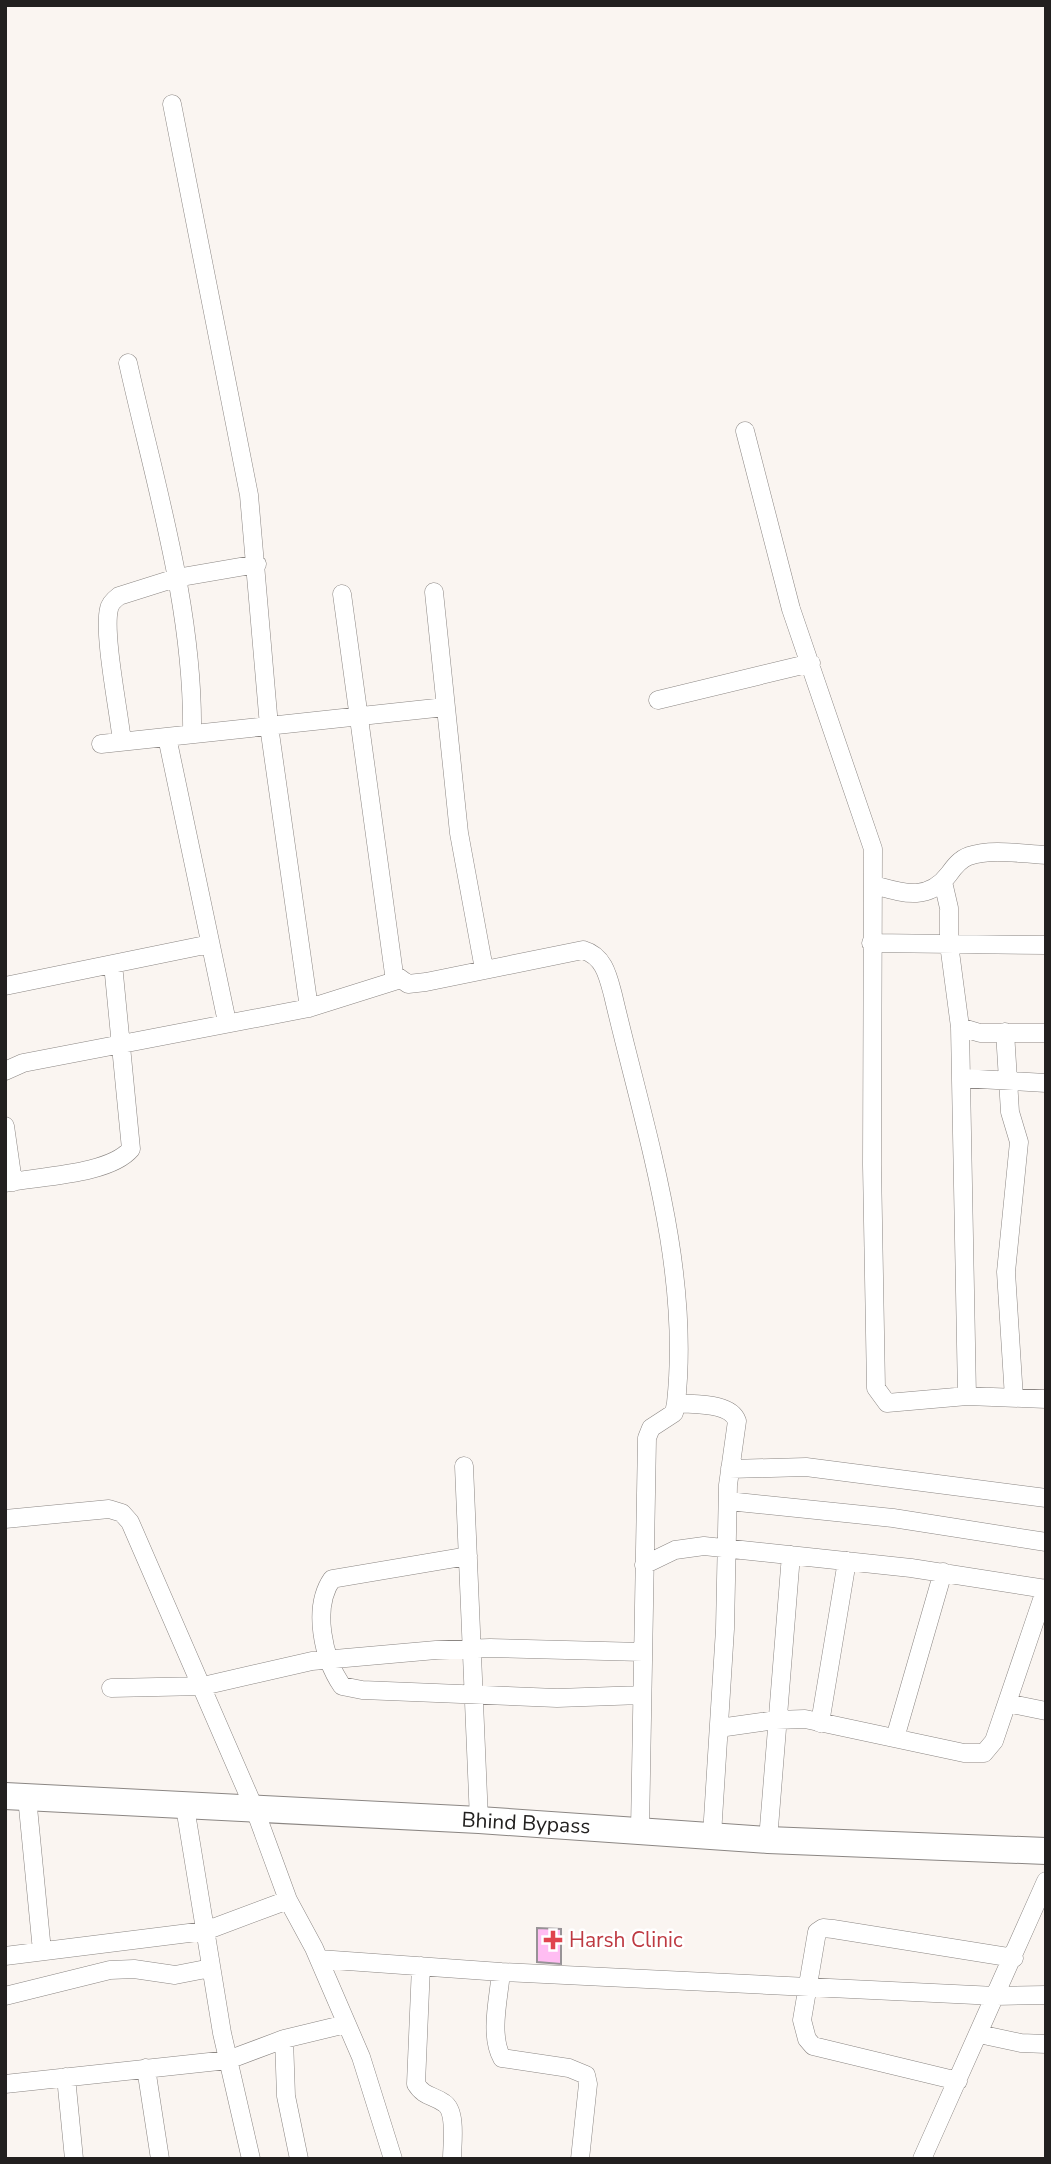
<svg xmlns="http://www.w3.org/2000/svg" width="1051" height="2164" font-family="'Nunito Sans',sans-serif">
	<rect width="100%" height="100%" fill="#faf5f1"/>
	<!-- building -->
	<path fill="#ffbdf2" stroke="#979296" stroke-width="2" d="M 537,1928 L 561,1929 L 561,1964 L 537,1962 Z"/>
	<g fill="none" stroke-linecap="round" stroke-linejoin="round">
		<!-- street casing -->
		<g stroke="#8b8683" stroke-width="19">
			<path id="street" d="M 172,104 L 249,495 L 269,726 L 309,1008
				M 128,363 C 155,484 194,609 192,734
				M 745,431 L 791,609 L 873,849 L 872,1165 L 876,1388 L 887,1403 L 967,1396 L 1046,1399
				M 434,592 L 459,833 L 484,969
				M 342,594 L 394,974 L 408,984 L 426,982 L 583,950 C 604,956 608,976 613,995 C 644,1128 691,1265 676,1403 L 674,1413 L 651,1428 L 647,1438 L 640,1830
				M 658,700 L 811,663
				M 167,737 L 227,1022
				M 122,742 C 119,712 103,634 109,609 C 110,603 115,599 119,596 L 176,578 L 257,564
				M 101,744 L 445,707
				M 943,882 L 949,908 L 949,944 L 960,1027 L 967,1396
				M 874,885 C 903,893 928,902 949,874 C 954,867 960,859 969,856 C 991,848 1023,854 1046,855
				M 871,943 L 1046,945
				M 5,986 L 210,944
				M 960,1027 L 980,1033 L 1046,1033
				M 1005,1032 L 1010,1112 L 1019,1142 L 1006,1272 L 1014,1398
				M 5,1071 L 23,1063 L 309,1008 L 398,980
				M 961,1078 L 1046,1083
				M 5,1126 L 13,1182
				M 5,1183 C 39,1176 109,1175 131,1149 L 113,964
				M 676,1403 C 694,1405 730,1402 737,1421 L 728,1485 L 725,1629 L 712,1835
				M 464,1466 L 479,1820
				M 730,1469 L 806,1467 L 1046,1498
				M 728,1501 L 893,1518 L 1046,1542
				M 5,1519 L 109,1509 L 122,1513 L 130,1522 L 255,1810 L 288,1900 L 314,1948 L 361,2057 L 393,2159
				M 468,1556 L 332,1579 C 312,1608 323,1658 342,1686 L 362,1690 L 557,1698 L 642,1695
				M 644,1565 L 675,1550 L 704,1546 L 911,1568 L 1046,1589
				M 111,1688 L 203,1686 L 312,1661 L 436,1650 L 490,1648 L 643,1652
				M 1007,1703 L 1046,1711
				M 820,1723 L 847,1561
				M 719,1728 L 776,1720 L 805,1719 L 964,1753 L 984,1753 L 994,1741 L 1046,1588
				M 895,1738 L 943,1572
				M 27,1797 L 42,1951
				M 185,1807 L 222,2033 L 251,2159
				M 768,1840 L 791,1555
				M 5,1956 L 205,1931 L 288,1900
				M 319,1959 L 501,1972 L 996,1996 L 1046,1995
				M 421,1966 L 416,2084 C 424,2097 433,2095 444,2103 C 457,2111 452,2145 452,2159
				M 501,1972 C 499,1997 489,2035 502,2058 L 569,2068 L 586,2075 L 588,2084 L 580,2159
				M 5,1996 L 110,1970 L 134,1969 L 175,1975 L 211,1968
				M 979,2034 L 1021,2043 L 1046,2044
				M 284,2039 L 286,2096 L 299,2159
				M 146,2068 L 160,2159
				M 66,2077 L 74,2159
				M 958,2081 L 813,2046 L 807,2039 L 802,2020 L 817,1932 L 823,1928 L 833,1929 L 1014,1958
				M 5,2084 L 228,2060 L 284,2039 L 346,2024
				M 922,2159 L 1046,1881"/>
		</g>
		<!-- secondary casing -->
		<g stroke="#8b8683" stroke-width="28">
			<path id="secondary" d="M 5,1796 L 479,1820 L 768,1840 L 1046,1851"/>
		</g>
		<!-- street -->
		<use href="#street" stroke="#fff" stroke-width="18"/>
		<!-- secondary -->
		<use href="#secondary" stroke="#fff" stroke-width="26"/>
	</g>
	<!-- markers -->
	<path fill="#e0444e" stroke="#fff" stroke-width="2.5" d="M549.5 1929.5h7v7h7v7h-7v7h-7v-7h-7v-7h7z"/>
	<g text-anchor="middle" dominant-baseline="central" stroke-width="5" stroke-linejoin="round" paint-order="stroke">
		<!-- street labels -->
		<g font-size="21" fill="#22201f" stroke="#fff">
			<text transform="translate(526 1823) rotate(3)">Bhind Bypass</text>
		</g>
		<!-- health labels -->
		<g font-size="21" fill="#be3a42" stroke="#fff" text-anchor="start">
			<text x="569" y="1940">Harsh Clinic</text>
		</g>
	</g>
	<!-- border -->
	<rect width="1051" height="2164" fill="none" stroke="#22201f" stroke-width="14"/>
</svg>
